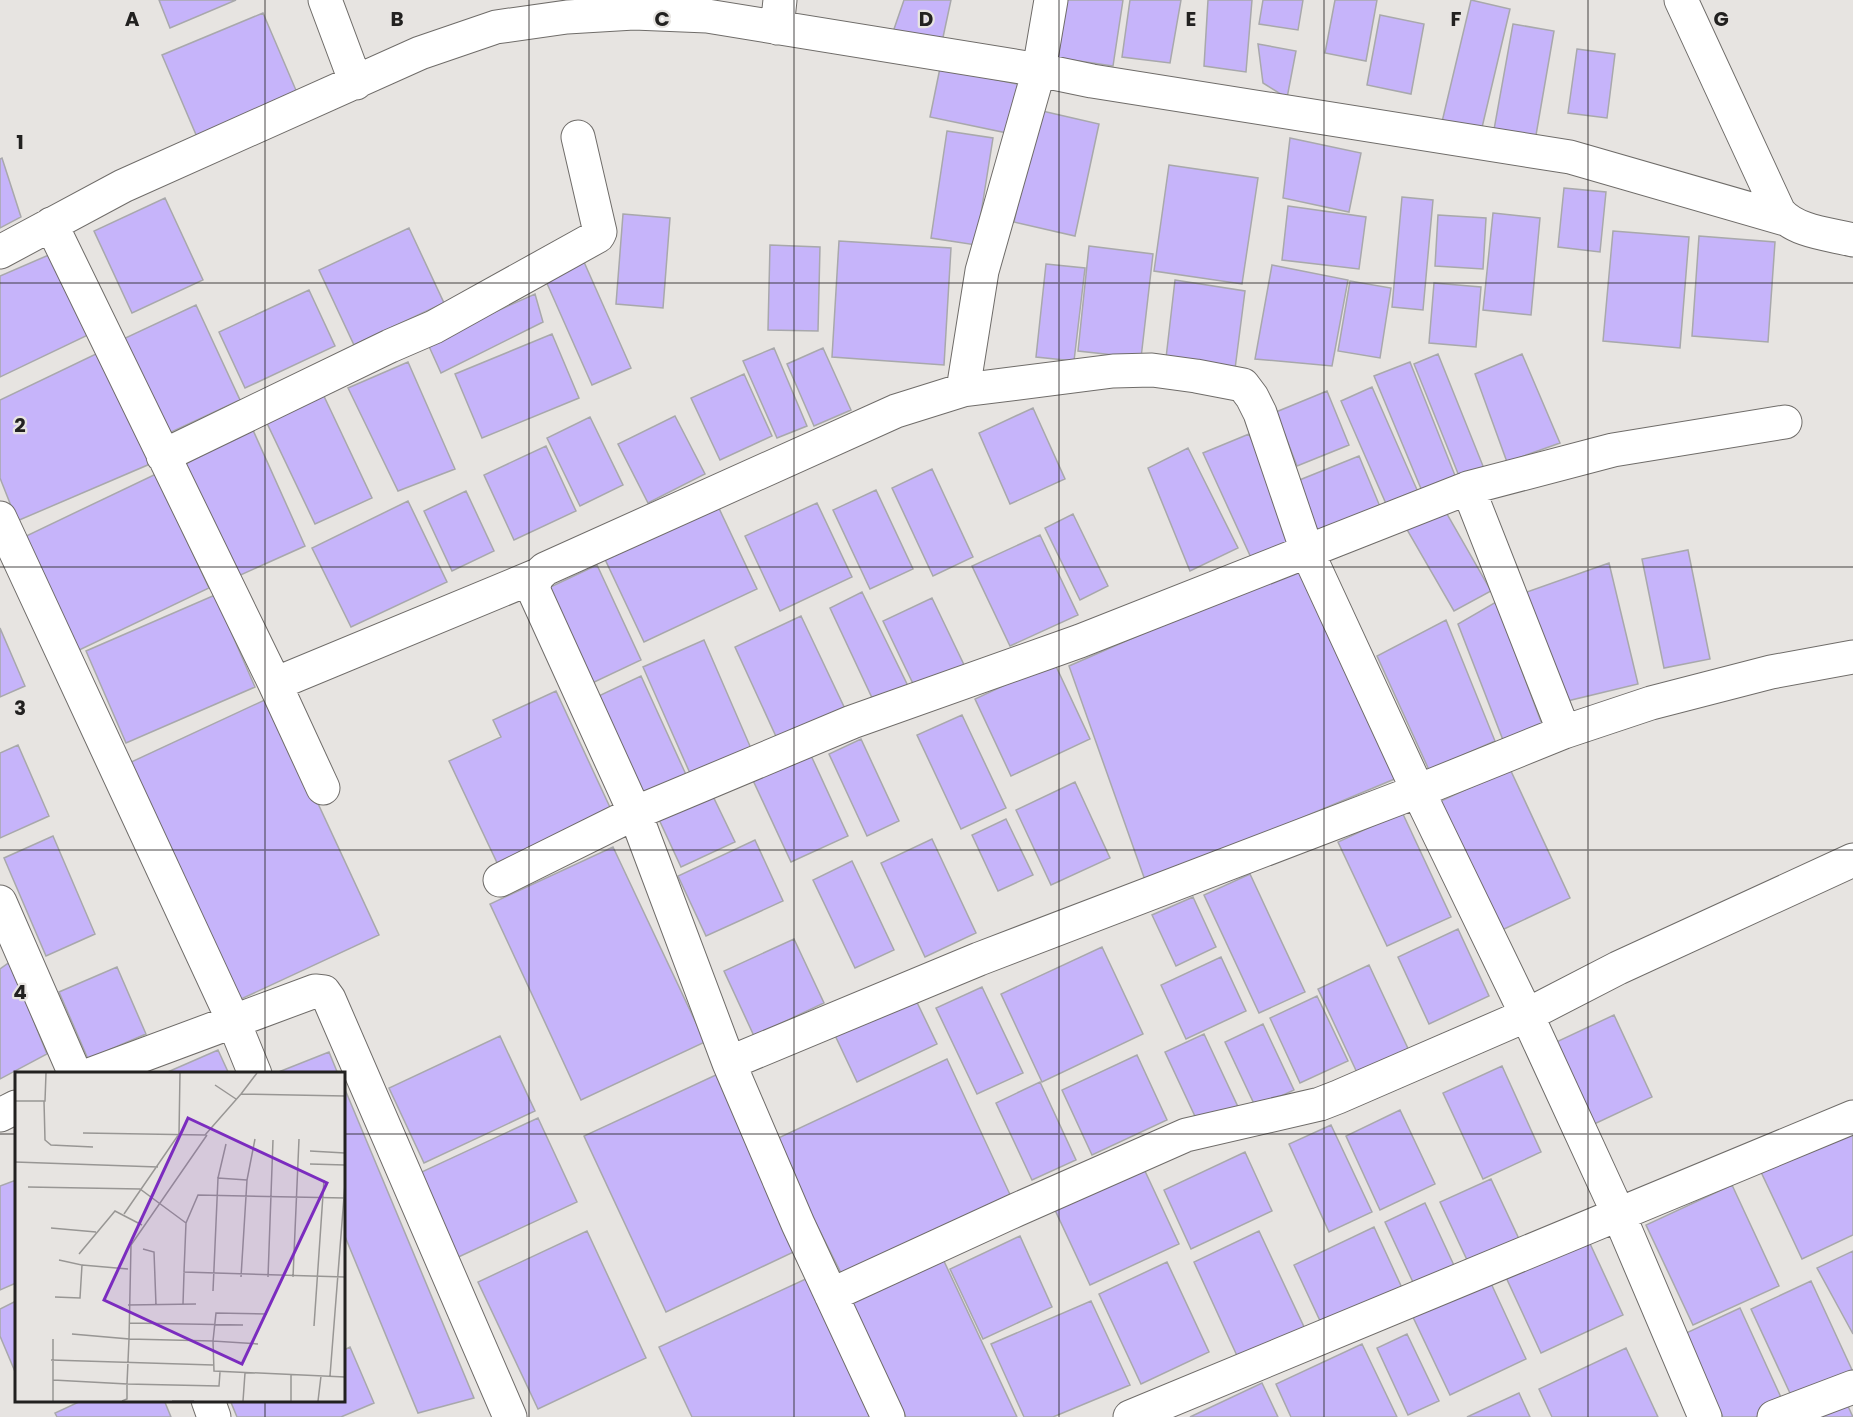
<svg xmlns="http://www.w3.org/2000/svg" width="1853" height="1417" font-family="Poppins,sans-serif">
	<rect width="100%" height="100%" fill="#e7e4e1"/>
	<!-- building -->
	<path fill="#c6b4fa" stroke="#a8a8ab" stroke-width="1.5" d="M 159,0 L 236,0 L 170,28 Z
		M 904,0 L 951,0 L 942,42 L 893,32 Z
		M 1067,0 L 1123,0 L 1113,66 L 1058,58 Z
		M 1130,0 L 1181,0 L 1170,63 L 1122,57 Z
		M 1208,0 L 1252,0 L 1246,72 L 1204,66 Z
		M 1263,0 L 1303,0 L 1298,30 L 1259,24 Z
		M 1335,0 L 1377,0 L 1366,61 L 1325,53 Z
		M 1471,0 L 1510,9 L 1480,136 L 1441,126 Z
		M 263,13 L 301,102 L 200,144 L 162,55 Z
		M 1380,15 L 1424,24 L 1411,94 L 1367,85 Z
		M 1513,24 L 1554,31 L 1535,141 L 1493,135 Z
		M 1258,44 L 1296,51 L 1287,98 L 1263,83 Z
		M 1577,49 L 1615,54 L 1607,118 L 1568,113 Z
		M 940,68 L 1022,85 L 1012,134 L 930,117 Z
		M 1038,110 L 1099,124 L 1075,236 L 1014,222 Z
		M 947,131 L 993,138 L 976,245 L 931,238 Z
		M 1290,138 L 1361,153 L 1349,212 L 1283,198 Z
		M 2,158 L 21,217 L 0,228 L 0,159 Z
		M 1169,165 L 1258,178 L 1242,284 L 1154,271 Z
		M 1564,188 L 1606,192 L 1600,252 L 1558,247 Z
		M 1402,197 L 1433,200 L 1423,310 L 1392,307 Z
		M 165,198 L 203,280 L 132,313 L 94,231 Z
		M 1288,206 L 1366,217 L 1359,269 L 1282,260 Z
		M 1493,213 L 1540,218 L 1531,315 L 1483,310 Z
		M 623,214 L 670,218 L 663,308 L 616,304 Z
		M 1438,215 L 1486,218 L 1483,269 L 1435,266 Z
		M 409,228 L 444,303 L 354,345 L 319,270 Z
		M 1613,231 L 1689,237 L 1680,348 L 1603,341 Z
		M 1699,236 L 1775,242 L 1768,342 L 1692,336 Z
		M 839,241 L 951,248 L 944,365 L 832,357 Z
		M 770,245 L 820,247 L 818,331 L 768,330 Z
		M 1089,246 L 1153,254 L 1141,358 L 1078,351 Z
		M 51,254 L 88,335 L 0,377 L 0,276 Z
		M 584,262 L 631,368 L 592,385 L 545,279 Z
		M 1046,264 L 1085,268 L 1074,361 L 1036,357 Z
		M 1272,265 L 1348,280 L 1332,366 L 1255,359 Z
		M 1175,280 L 1245,291 L 1235,369 L 1166,358 Z
		M 1350,281 L 1391,288 L 1380,358 L 1338,351 Z
		M 1434,283 L 1481,287 L 1476,347 L 1429,343 Z
		M 309,290 L 335,346 L 245,388 L 219,332 Z
		M 535,294 L 543,322 L 441,373 L 427,342 Z
		M 196,305 L 240,400 L 165,435 L 121,340 Z
		M 552,334 L 579,398 L 482,438 L 455,374 Z
		M 774,348 L 807,426 L 777,438 L 743,361 Z
		M 823,348 L 851,410 L 814,426 L 787,364 Z
		M 98,353 L 150,464 L 17,521 L 0,478 L 0,400 Z
		M 1438,354 L 1485,471 L 1461,481 L 1414,364 Z
		M 1522,354 L 1560,443 L 1507,462 L 1475,374 Z
		M 408,362 L 455,469 L 398,491 L 348,388 Z
		M 1410,362 L 1456,478 L 1422,491 L 1374,376 Z
		M 744,374 L 772,436 L 720,460 L 691,398 Z
		M 1372,387 L 1418,492 L 1387,506 L 1341,401 Z
		M 1327,391 L 1349,445 L 1297,466 L 1276,412 Z
		M 322,392 L 372,498 L 315,524 L 265,419 Z
		M 1033,408 L 1065,479 L 1010,504 L 979,433 Z
		M 675,416 L 705,474 L 648,503 L 618,444 Z
		M 590,417 L 623,485 L 580,506 L 547,438 Z
		M 252,428 L 305,546 L 236,577 L 178,468 Z
		M 1249,434 L 1298,542 L 1253,562 L 1203,453 Z
		M 546,446 L 576,511 L 514,540 L 484,475 Z
		M 1188,448 L 1238,548 L 1190,571 L 1148,468 Z
		M 1359,456 L 1381,509 L 1319,534 L 1297,481 Z
		M 932,469 L 973,557 L 933,576 L 892,488 Z
		M 156,474 L 209,588 L 73,653 L 22,538 Z
		M 876,490 L 913,569 L 870,589 L 833,510 Z
		M 466,491 L 494,551 L 452,571 L 424,511 Z
		M 408,501 L 447,582 L 351,627 L 312,548 Z
		M 716,502 L 757,589 L 644,642 L 603,555 Z
		M 817,503 L 852,577 L 780,611 L 745,536 Z
		M 1443,507 L 1491,591 L 1454,611 L 1402,521 Z
		M 1073,514 L 1108,586 L 1080,600 L 1045,528 Z
		M 1040,535 L 1078,615 L 1010,646 L 972,566 Z
		M 1688,550 L 1710,659 L 1664,668 L 1642,559 Z
		M 1609,563 L 1638,684 L 1563,702 L 1524,593 Z
		M 597,565 L 641,660 L 588,685 L 544,590 Z
		M 1297,566 L 1397,778 L 1146,883 L 1069,666 Z
		M 862,592 L 908,686 L 874,702 L 830,608 Z
		M 215,595 L 255,687 L 126,743 L 86,651 Z
		M 932,598 L 966,669 L 917,692 L 883,621 Z
		M 1496,602 L 1543,727 L 1503,740 L 1458,624 Z
		M 801,616 L 846,711 L 779,743 L 735,647 Z
		M 1446,620 L 1495,741 L 1429,770 L 1377,656 Z
		M 0,628 L 25,686 L 0,697 Z
		M 704,640 L 753,753 L 693,780 L 643,667 Z
		M 1054,662 L 1090,739 L 1011,776 L 975,699 Z
		M 641,676 L 688,779 L 634,803 L 588,701 Z
		M 556,691 L 614,816 L 500,869 L 449,761 L 501,737 L 493,720 Z
		M 269,698 L 379,935 L 239,1000 L 129,763 Z
		M 962,715 L 1006,808 L 961,829 L 917,735 Z
		M 861,739 L 899,821 L 867,836 L 829,754 Z
		M 18,745 L 49,816 L 0,838 L 0,753 Z
		M 808,749 L 848,836 L 791,862 L 751,776 Z
		M 1510,769 L 1570,898 L 1502,930 L 1441,801 Z
		M 1075,782 L 1110,858 L 1051,885 L 1016,810 Z
		M 709,788 L 735,842 L 681,867 L 656,813 Z
		M 1402,812 L 1451,917 L 1387,946 L 1338,842 Z
		M 1006,819 L 1033,875 L 998,891 L 972,835 Z
		M 53,836 L 95,934 L 46,956 L 4,858 Z
		M 932,839 L 976,933 L 925,957 L 881,863 Z
		M 755,840 L 783,901 L 706,936 L 678,876 Z
		M 613,847 L 705,1042 L 581,1100 L 490,904 Z
		M 852,861 L 894,950 L 855,968 L 813,880 Z
		M 1250,874 L 1305,992 L 1259,1013 L 1204,895 Z
		M 1193,897 L 1216,947 L 1176,966 L 1152,915 Z
		M 1458,929 L 1489,996 L 1429,1024 L 1398,957 Z
		M 794,939 L 824,1003 L 754,1036 L 724,971 Z
		M 1102,947 L 1143,1034 L 1042,1082 L 1001,994 Z
		M 1221,957 L 1246,1011 L 1186,1039 L 1161,985 Z
		M 10,962 L 47,1054 L 0,1079 L 0,969 Z
		M 1369,965 L 1411,1055 L 1360,1079 L 1318,989 Z
		M 117,967 L 146,1034 L 88,1059 L 59,992 Z
		M 982,987 L 1023,1073 L 977,1094 L 936,1008 Z
		M 913,994 L 937,1044 L 857,1082 L 833,1031 Z
		M 1317,996 L 1348,1061 L 1300,1083 L 1270,1018 Z
		M 1614,1015 L 1652,1097 L 1590,1126 L 1552,1044 Z
		M 1263,1024 L 1294,1090 L 1256,1108 L 1225,1042 Z
		M 1204,1034 L 1239,1109 L 1200,1127 L 1165,1052 Z
		M 500,1036 L 535,1111 L 424,1163 L 389,1088 Z
		M 218,1050 L 229,1074 L 163,1074 Z
		M 329,1052 L 338,1074 L 276,1073 Z
		M 1137,1055 L 1167,1120 L 1092,1155 L 1062,1090 Z
		M 947,1059 L 1013,1201 L 842,1275 L 774,1140 Z
		M 1502,1066 L 1541,1152 L 1483,1179 L 1443,1093 Z
		M 718,1074 L 800,1249 L 666,1312 L 584,1136 Z
		M 1040,1082 L 1076,1160 L 1032,1180 L 996,1103 Z
		M 344,1087 L 474,1398 L 418,1413 L 344,1234 Z
		M 1400,1110 L 1435,1184 L 1380,1210 L 1346,1136 Z
		M 538,1118 L 577,1202 L 452,1260 L 413,1176 Z
		M 1331,1125 L 1372,1212 L 1329,1232 L 1289,1144 Z
		M 1853,1129 L 1853,1235 L 1802,1259 L 1761,1172 Z
		M 1245,1152 L 1272,1211 L 1191,1249 L 1164,1190 Z
		M 1144,1169 L 1179,1244 L 1090,1285 L 1055,1210 Z
		M 1491,1179 L 1519,1239 L 1468,1262 L 1440,1202 Z
		M 16,1180 L 16,1283 L 0,1290 L 0,1186 Z
		M 1732,1185 L 1779,1286 L 1693,1325 L 1646,1225 Z
		M 1425,1203 L 1458,1274 L 1418,1293 L 1385,1222 Z
		M 1374,1227 L 1402,1288 L 1322,1325 L 1294,1265 Z
		M 587,1231 L 646,1358 L 538,1409 L 478,1282 Z
		M 1259,1231 L 1305,1329 L 1239,1360 L 1194,1262 Z
		M 1586,1235 L 1623,1315 L 1541,1353 L 1504,1273 Z
		M 1020,1236 L 1052,1307 L 983,1339 L 950,1269 Z
		M 1853,1251 L 1853,1334 L 1817,1268 Z
		M 942,1257 L 1017,1417 L 906,1417 L 850,1299 Z
		M 1167,1262 L 1209,1352 L 1141,1384 L 1099,1294 Z
		M 810,1277 L 875,1417 L 692,1417 L 659,1347 Z
		M 1489,1279 L 1526,1359 L 1450,1395 L 1412,1315 Z
		M 1811,1281 L 1853,1372 L 1795,1404 L 1751,1309 Z
		M 16,1301 L 16,1374 L 0,1336 L 0,1309 Z
		M 1091,1301 L 1130,1385 L 1053,1417 L 1024,1417 L 991,1344 Z
		M 1740,1308 L 1784,1404 L 1756,1417 L 1723,1417 L 1684,1334 Z
		M 1407,1334 L 1439,1401 L 1408,1415 L 1377,1348 Z
		M 1362,1344 L 1397,1417 L 1291,1417 L 1276,1384 Z
		M 350,1347 L 374,1403 L 341,1417 L 237,1417 L 230,1400 L 344,1400 L 344,1350 Z
		M 1626,1348 L 1658,1417 L 1552,1417 L 1539,1389 Z
		M 1262,1383 L 1278,1417 L 1190,1417 Z
		M 1519,1393 L 1530,1417 L 1467,1417 Z
		M 83,1400 L 164,1400 L 171,1417 L 57,1417 L 55,1413 Z
		M 1847,1404 L 1853,1417 L 1818,1417 Z"/>
	<g fill="none" stroke-linecap="round" stroke-linejoin="round">
		<!-- minor casing -->
		<g stroke="#6f6c69" stroke-width="35">
			<path id="minor" d="M 325,0 L 356,83
				M 1681,0 L 1779,212 C 1796,232 1829,234 1853,240
				M 777,28 L 780,0
				M 51,224 L 275,684 L 323,788
				M 0,252 L 123,186 L 420,53 L 496,27 L 567,17 L 634,13 L 707,16 L 1039,70 L 1092,81 L 1570,157 L 1785,219
				M 963,390 L 982,271 L 1039,70 L 1051,0
				M 163,456 L 390,346 L 434,327 L 598,236 L 600,232 L 578,137
				M 1468,488 L 1613,450 L 1785,422
				M 0,518 L 233,1020 L 255,1074
				M 275,684 L 538,575
				M 500,880 L 635,813 L 852,722 L 1080,641 L 1468,488 L 1564,732
				M 0,902 L 75,1074
				M 729,1063 L 979,959 L 1418,791 L 1564,732 L 1651,703 L 1771,672 L 1853,657
				M 92,1074 L 315,991 L 324,992 L 329,999 L 510,1417
				M 0,1115 L 16,1107
				M 831,1295 L 1016,1210 L 1186,1135 L 1320,1104 L 1338,1097 L 1527,1015 L 1618,968 L 1853,860
				M 208,1400 L 214,1417
				M 888,1417 L 798,1224 L 729,1063 L 635,813 L 534,591 C 534,580 537,576 545,569 L 896,411 L 963,390 L 1113,371 L 1152,370 L 1196,376 L 1243,385 L 1252,397 L 1260,413 L 1307,551 L 1418,791 L 1532,1026 L 1619,1215 L 1705,1417
				M 1130,1417 L 1853,1117
				M 1774,1417 L 1853,1387"/>
		</g>
		<!-- minor -->
		<use href="#minor" stroke="#fff" stroke-width="33"/>
	</g>
	<!-- grid -->
	<path fill="none" stroke="#222120" stroke-width="1.5" stroke-opacity="0.55" d="M 265,0 L 265,1074M 529,0 L 529,1417M 794,0 L 794,1417M 1059,0 L 1059,1417M 1324,0 L 1324,1417M 1588,0 L 1588,1417M 0,283 L 1853,283M 0,567 L 1853,567M 0,850 L 1853,850M 0,1134 L 16,1134M 344,1134 L 1853,1134M 265,1400 L 265,1417"/>
	<!-- overview -->
	<g transform="translate(15 1072)">
		<rect width="330" height="330" fill="#e7e4e1"/>
		<path fill="none" stroke="#989694" stroke-width="1.5" d="M 200,13 L 221,27M 226,22 L 242,1M 0,29 L 30,29 L 31,1M 29,29 L 30,68 L 36,73 L 78,75M 68,61 L 190,63 L 226,22 L 330,24M 192,63 L 116,173 L 114,267 L 198,269 L 201,241 L 252,242M 295,79 L 330,81M 0,90 L 143,95M 295,92 L 330,93M 203,106 L 211,72M 13,115 L 125,117 L 171,151M 330,126 L 183,123 L 171,151 L 169,200 L 330,205M 109,142 L 164,62 L 165,1M 36,156 L 81,160M 128,177 L 139,180 L 141,233M 64,182 L 100,139 L 127,153M 67,193 L 113,197M 226,205 L 232,108 L 240,67M 253,205 L 258,68M 278,205 L 284,67M 198,219 L 203,106 L 232,108M 40,225 L 65,226 L 67,193 L 44,188M 168,232 L 169,201M 113,233 L 181,232M 114,251 L 228,253M 299,254 L 309,108M 57,262 L 114,267 L 112,312 L 204,314 L 205,300M 38,267 L 38,329M 243,272 L 198,269 L 199,299 L 330,305M 36,288 L 198,293M 276,303 L 276,329M 315,304 L 330,112M 38,308 L 112,312 L 112,327 L 107,329M 157,329 L 179,329M 228,329 L 230,301M 303,329 L 306,304"/>
		<path fill="#7b2cbf" fill-opacity="0.15" stroke="#7b2cbf" stroke-width="3" d="M 173,46 L 312,111 L 227,292 L 89,228 Z"/>
		<rect width="330" height="330" fill="none" stroke="#222120" stroke-width="3"/>
	</g>
	<g font-size="20" text-anchor="middle" font-weight="bold" fill="#222120" stroke="#e7e4e1" stroke-width="4.5" stroke-linejoin="round" paint-order="stroke">
		<text x="132" y="26">A</text>
		<text x="397" y="26">B</text>
		<text x="662" y="26">C</text>
		<text x="926" y="26">D</text>
		<text x="1191" y="26">E</text>
		<text x="1456" y="26">F</text>
		<text x="1721" y="26">G</text>
		<text x="20" y="149">1</text>
		<text x="20" y="432">2</text>
		<text x="20" y="715">3</text>
		<text x="20" y="999">4</text>
	</g>
</svg>
